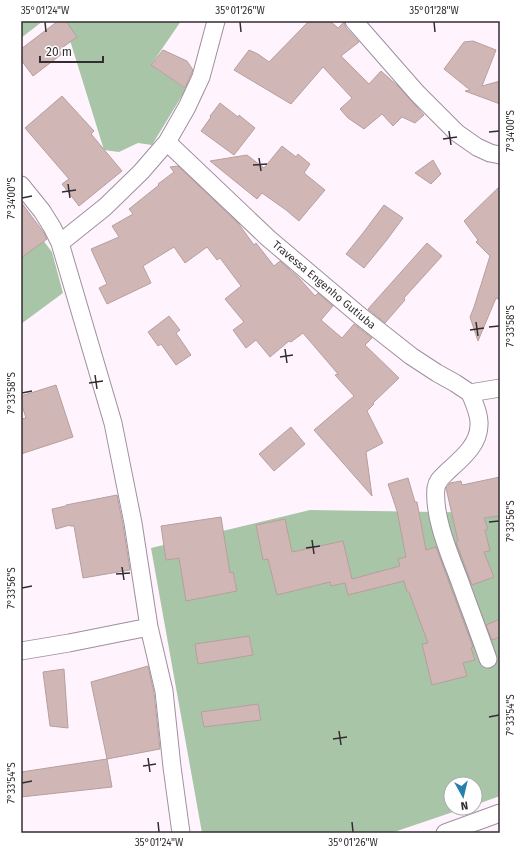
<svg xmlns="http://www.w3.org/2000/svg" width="521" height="854" font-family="'Fira Sans',sans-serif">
	<rect width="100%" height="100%" fill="#fff4fe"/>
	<!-- forest -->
	<path fill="#a8c5a7" d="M 21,21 L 43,21 L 21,38 Z
		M 64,21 L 181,21 L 151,65 L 186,89 L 152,145 L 138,143 L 119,152 L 104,150 Z
		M 21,211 L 52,252 L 63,293 L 21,324 Z
		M 310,510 L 500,513 L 500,796 L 475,805 L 475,784 L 451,784 L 451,808 L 465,808 L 391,833 L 202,833 L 151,548 Z"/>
	<!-- building -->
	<path fill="#d0b6b4" stroke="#b79f9d" d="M 58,21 L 66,21 L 77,37 L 59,50 L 62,54 L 33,76 L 21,60 L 21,49 Z
		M 309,21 L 330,21 L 338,28 L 344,22 L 346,28 L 359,42 L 341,56 L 369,84 L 381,71 L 399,87 L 424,115 L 415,123 L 402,117 L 393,126 L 382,114 L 364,129 L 348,118 L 340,109 L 352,98 L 323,67 L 291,104 L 234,70 L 249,50 L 258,54 L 269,62 Z
		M 473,41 L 496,50 L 482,86 L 500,81 L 500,104 L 465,91 L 470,90 L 444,69 L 464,42 Z
		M 163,50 L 187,61 L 193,70 L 185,88 L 151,65 Z
		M 62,96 L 94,131 L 91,134 L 122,171 L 79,206 L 62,184 L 69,179 L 25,128 Z
		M 220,103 L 238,117 L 239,115 L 255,128 L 234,155 L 201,131 L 211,117 L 210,116 Z
		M 282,146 L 296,157 L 298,154 L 310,164 L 304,173 L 325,190 L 299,221 L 286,210 L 262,193 L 257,199 L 210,161 L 247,155 L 264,168 Z
		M 433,160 L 441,174 L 431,184 L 415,173 Z
		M 178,166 L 238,223 L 254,245 L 256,243 L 274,266 L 280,261 L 299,278 L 315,296 L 318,293 L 333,306 L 321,320 L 342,338 L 354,324 L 372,338 L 365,345 L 399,378 L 373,403 L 374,404 L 367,411 L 383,443 L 366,452 L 372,496 L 314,430 L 354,396 L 335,375 L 338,374 L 303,333 L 291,342 L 289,341 L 270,357 L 256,340 L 246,348 L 233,330 L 244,322 L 225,299 L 241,286 L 220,258 L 217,260 L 207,247 L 185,263 L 174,247 L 143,266 L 151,283 L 107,304 L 99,288 L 107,284 L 91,249 L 119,237 L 112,226 L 133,214 L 129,209 L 159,185 L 158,184 L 174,172 L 170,167 Z
		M 500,186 L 500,300 L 496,298 L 478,341 L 470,317 L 474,307 L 490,256 L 476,242 L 478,240 L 464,221 Z
		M 21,202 L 44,233 L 47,239 L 21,258 Z
		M 384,205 L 403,218 L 386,241 L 364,268 L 346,254 L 363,233 Z
		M 427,243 L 442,256 L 404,298 L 405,300 L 385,323 L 368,309 Z
		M 169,316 L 180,330 L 176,333 L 191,355 L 176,365 L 161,344 L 158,346 L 148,332 Z
		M 56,385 L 73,437 L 21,454 L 21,419 L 26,418 L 21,403 L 21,396 Z
		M 291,427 L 305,444 L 274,471 L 259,454 Z
		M 500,477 L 500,516 L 484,518 L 488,529 L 485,530 L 490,551 L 484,552 L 494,577 L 472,585 L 456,542 L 458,541 L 446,488 L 450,483 L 461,481 L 462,485 Z
		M 408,478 L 415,502 L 417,502 L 426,550 L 436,547 L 473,647 L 471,648 L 475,660 L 463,663 L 467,676 L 432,685 L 422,644 L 428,643 L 409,592 L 407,592 L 404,581 L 348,595 L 345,583 L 331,586 L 330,582 L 277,595 L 268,559 L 263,560 L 256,525 L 285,519 L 292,552 L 343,541 L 352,579 L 400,566 L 398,559 L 406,557 L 397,511 L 388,484 Z
		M 117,495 L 123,525 L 130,570 L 83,578 L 74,526 L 70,526 L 70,525 L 56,529 L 52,509 L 66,506 L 66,505 Z
		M 221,517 L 230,573 L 233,572 L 237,591 L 186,601 L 179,558 L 166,560 L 161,526 Z
		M 500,619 L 500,637 L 492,640 L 486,625 Z
		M 249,636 L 253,655 L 198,664 L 195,644 Z
		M 148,666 L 154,693 L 160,749 L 107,759 L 91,682 Z
		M 64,669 L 68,728 L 50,726 L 43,672 Z
		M 258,704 L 261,720 L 204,727 L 201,712 Z
		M 107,759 L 112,787 L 21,797 L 21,772 Z"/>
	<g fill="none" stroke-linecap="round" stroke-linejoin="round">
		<!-- minor casing -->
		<g stroke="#9f8f9e" stroke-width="19">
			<path id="minor" d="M 354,21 L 417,93 L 457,133 L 477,147 L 490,153 L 500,155
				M 167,142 L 268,238 L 359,315 L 411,356 L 437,373 L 455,383 L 470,393 L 500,388
				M 21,185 L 42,211 L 52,227 L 60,243 L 113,423 L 133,523 L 149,627 L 164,691 L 172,767 L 181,833
				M 60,243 L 105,207 L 141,172 L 167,142 L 187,107 L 201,77 L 216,21
				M 470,393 C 474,403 480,415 479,425 C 479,445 461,459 448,471 C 442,477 437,480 436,488 C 433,517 450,555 460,582 C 469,607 479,633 488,659
				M 21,651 L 69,643 L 149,627
				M 445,833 L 500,813"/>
		</g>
		<!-- minor -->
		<use href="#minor" stroke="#fff" stroke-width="17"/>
	</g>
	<!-- ticks -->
	<path fill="none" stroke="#332d33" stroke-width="1.5" d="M 45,22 L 46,32M 240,22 L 241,32M 434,22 L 435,32M 449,131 L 451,145M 489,132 L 499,131M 443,139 L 457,137M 259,158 L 261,171M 253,165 L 267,164M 68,184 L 70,198M 62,192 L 76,190M 22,198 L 32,196M 476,322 L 478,336M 489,327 L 499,326M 470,330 L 484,328M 285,349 L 287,363M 280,357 L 293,355M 95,375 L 97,389M 89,383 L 103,381M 22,393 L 32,391M 489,522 L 499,521M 312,540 L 314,554M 306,548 L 320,546M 122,567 L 124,580M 116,574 L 130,573M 22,588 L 32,586M 489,717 L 499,715M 339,731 L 341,745M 333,739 L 347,737M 148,758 L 150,772M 143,766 L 156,764M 22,783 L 32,781M 158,822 L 159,832M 352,822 L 353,832"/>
	<g text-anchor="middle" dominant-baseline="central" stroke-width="3" stroke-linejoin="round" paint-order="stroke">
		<!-- street labels -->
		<g font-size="11" fill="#332d33" stroke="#fff">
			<text transform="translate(324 285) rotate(40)">Travessa Engenho Gutiuba</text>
		</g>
	</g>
	<!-- border -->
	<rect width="521" height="854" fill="none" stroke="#ffffff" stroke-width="44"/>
	<!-- north arrow -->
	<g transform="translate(463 796) rotate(172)"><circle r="19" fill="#ffffff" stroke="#adabad"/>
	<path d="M0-3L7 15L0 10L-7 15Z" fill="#287ead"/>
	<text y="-6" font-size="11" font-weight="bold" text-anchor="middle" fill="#332d33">N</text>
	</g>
	<!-- scale -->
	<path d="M40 56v6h63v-6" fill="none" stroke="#332d33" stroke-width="2"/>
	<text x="46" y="56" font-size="12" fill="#332d33" stroke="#ffffff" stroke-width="3" paint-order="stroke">20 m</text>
	<rect x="22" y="22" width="477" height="810" fill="none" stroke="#332d33" stroke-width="1.5"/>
	<g font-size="10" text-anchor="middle" fill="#332d33">
		<text x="45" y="14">35°01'24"W</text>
		<text x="240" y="14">35°01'26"W</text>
		<text x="434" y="14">35°01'28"W</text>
		<text transform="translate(510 131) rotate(-90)" y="4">7°34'00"S</text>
		<text transform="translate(11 198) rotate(-90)" y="4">7°34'00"S</text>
		<text transform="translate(510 326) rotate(-90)" y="4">7°33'58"S</text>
		<text transform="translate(11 393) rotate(-90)" y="4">7°33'58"S</text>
		<text transform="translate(510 521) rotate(-90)" y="4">7°33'56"S</text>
		<text transform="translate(11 588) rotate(-90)" y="4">7°33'56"S</text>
		<text transform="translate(510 715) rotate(-90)" y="4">7°33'54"S</text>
		<text transform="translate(11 783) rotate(-90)" y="4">7°33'54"S</text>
		<text x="159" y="846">35°01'24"W</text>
		<text x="353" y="846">35°01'26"W</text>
	</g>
</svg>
